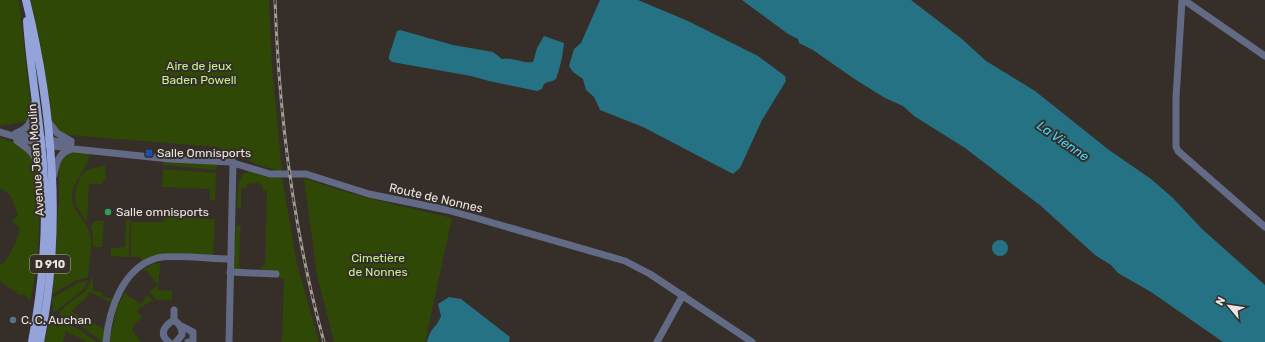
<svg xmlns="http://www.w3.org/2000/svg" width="1265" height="342" font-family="Rubik,sans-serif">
	<rect width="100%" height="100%" fill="#352e29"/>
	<!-- green -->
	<path fill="#304806" d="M 0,0 L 19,0 L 31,110 L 29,121 L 0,126 Z
		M 31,0 L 269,0 L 272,68 L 282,172 L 258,165 L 218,147 L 69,135 L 69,136 C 58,132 52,124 49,112 Z
		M 0,138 C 12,141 27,146 33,158 C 45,179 38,277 30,301 L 24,294 L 20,295 L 0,281 L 0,264 L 2,265 C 11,253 17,243 20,228 L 12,222 L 18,214 L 10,195 L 0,188 Z
		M 73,152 L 90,154 C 87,170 72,181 72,198 C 73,213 87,221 90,234 C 93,246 89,264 88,277 L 77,280 L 52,294 L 59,199 L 59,167 L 63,157 Z
		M 163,162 L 217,165 L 217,170 L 163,165 Z
		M 105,165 L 106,180 L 103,180 L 102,184 L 89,184 L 87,222 L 75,204 L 76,187 L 81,176 L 87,170 Z
		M 163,169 L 216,173 L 215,200 L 210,200 L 210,189 L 162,187 Z
		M 251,172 L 269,178 L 282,178 L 297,264 L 319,342 L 282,342 L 284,279 L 278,278 L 278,276 L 261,268 L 261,266 L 265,266 L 267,191 L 263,191 L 263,187 L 259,183 L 248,184 L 245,188 L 241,188 L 241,208 L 237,208 L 238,183 L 244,173 Z
		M 304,178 C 352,196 402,206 452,218 L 425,342 L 334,342 L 317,275 Z
		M 167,217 L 215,219 L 213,255 C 194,255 157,249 142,262 L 141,257 L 131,257 L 131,222 L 163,222 L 163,219 Z
		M 126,220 L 130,220 L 129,257 L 111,256 L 111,248 L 125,247 Z
		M 95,221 L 104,221 L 102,247 L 93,247 L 93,237 L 91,226 Z
		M 237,225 L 243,226 L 240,228 L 239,266 L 241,267 L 241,269 L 234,269 L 236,226 Z
		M 164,262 L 160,263 L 158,290 L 172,291 L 172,300 L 157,300 L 149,292 L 158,285 L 146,270 L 142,271 L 153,264 Z
		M 93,278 L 93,291 L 102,292 L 102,297 L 112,298 L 110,302 L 90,292 C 87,300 77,303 72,312 L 104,329 L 103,342 L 85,329 L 59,315 C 65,299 88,298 91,279 Z
		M 88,280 L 83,290 L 53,313 L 52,298 L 78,283 Z
		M 127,289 L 126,294 L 141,304 L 147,295 L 153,300 L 137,310 L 142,318 L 135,323 L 132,330 L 141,342 L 109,342 L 117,307 Z
		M 54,318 L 76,328 L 97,342 L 87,342 L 66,331 L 63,342 L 44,342 L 50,321 Z"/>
	<!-- water -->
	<path fill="#267285" d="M 600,0 L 638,0 L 688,21 L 758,56 L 785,76 L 786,81 L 762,120 L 740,168 L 733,174 L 643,127 L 600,110 L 594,97 L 586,90 L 583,79 L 573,72 L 569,66 L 574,49 L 581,43 Z
		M 742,0 L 911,0 L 962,39 L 986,61 L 1035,91 L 1109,150 L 1151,179 L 1173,198 L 1202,229 L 1265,285 L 1265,342 L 1223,342 L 1151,292 L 1118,273 L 1111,265 L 1095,255 L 1041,206 L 965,148 L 914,116 L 903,106 L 885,98 L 853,78 L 813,50 L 799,43 L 798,39 L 788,34 Z
		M 400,30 L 453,45 L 493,52 L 502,59 C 513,57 525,64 533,62 L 537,48 L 544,36 L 564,43 C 563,55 560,68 556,79 C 549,84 545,79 542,89 L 537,91 L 489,81 L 471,76 L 392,62 L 389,59 L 389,56 L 397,31 Z
		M992 248a8 8 0 1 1 16 0a8 8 0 1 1-16 0Z
		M 449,297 L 461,299 L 510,337 L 509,342 L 427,342 C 431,326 436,329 441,316 L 438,304 Z"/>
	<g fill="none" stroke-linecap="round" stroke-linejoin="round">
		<!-- minor -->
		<path stroke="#626a85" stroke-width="7" d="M 1182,0 L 1176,98 L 1176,147 L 1178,151 L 1265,227
			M 1184,0 L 1265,56
			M 48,121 L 57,133 L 71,141
			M 0,132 L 41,144 L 74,149 L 170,159 L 230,162 L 270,174 L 306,174 L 369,194 L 447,210 L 476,218 L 625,261 L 650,274 L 752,342
			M 16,133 C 31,128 33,118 34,104
			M 16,134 L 71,144
			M 17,141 C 31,150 38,157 41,174
			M 54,175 C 56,163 59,152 72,149
			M 230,272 L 276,274
			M 174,310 L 174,320
			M 174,320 C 180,325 182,327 182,335 L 176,342
			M 181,326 L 193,332 L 193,341 L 188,342
			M 106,342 C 109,310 122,268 157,258 C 172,254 213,259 230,259
			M 169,342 C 158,334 165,325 174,320
			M 229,342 L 233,162
			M 657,342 L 683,295"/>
		<!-- major -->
		<path stroke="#94a4db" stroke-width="8" d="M 26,0 C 53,110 63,230 40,342
			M 27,21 C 30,68 39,116 43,163 C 48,222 43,284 32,342"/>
		<!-- rail casing -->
		<g stroke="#a29d99" stroke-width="3">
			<path id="rail" d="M 275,0 C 279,116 293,230 324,342"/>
		</g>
		<!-- rail -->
		<use href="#rail" stroke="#352e29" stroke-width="1.5" stroke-dasharray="4.5" stroke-linecap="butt"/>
	</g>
	<!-- markers -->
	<rect fill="#1a4fb4" stroke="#352e29" stroke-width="1.5" x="145" y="149" width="8" height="8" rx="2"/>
	<circle fill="#2e9e5b" stroke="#352e29" stroke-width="1.5" cx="108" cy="212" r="4"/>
	<circle fill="#5c6f8a" stroke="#352e29" stroke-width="1.5" cx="13" cy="320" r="4"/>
	<g text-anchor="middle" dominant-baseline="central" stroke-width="4" stroke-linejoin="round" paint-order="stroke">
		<!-- shield labels -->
		<rect fill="#352e29" stroke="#b4afab" stroke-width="1" x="30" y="255" width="40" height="18" rx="3"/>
		<g font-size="11" font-weight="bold" fill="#eae6e3">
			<text x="50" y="264">D 910</text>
		</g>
		<!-- park labels -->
		<g font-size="12" fill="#c5ef92" stroke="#352e29">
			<text x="199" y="66">Aire de jeux<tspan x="199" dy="14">Baden Powell</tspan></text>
			<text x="378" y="258">Cimetière<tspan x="378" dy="14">de Nonnes</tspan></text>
		</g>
		<!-- poi labels -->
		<g font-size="12" fill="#eae6e3" stroke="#352e29" text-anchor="start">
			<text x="157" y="153">Salle Omnisports</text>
			<text x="116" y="212">Salle omnisports</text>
			<text x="21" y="320">C. C. Auchan</text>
		</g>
		<!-- street labels -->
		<g font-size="12" fill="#eae6e3" stroke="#352e29">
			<text transform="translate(36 160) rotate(-94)">Avenue Jean Moulin</text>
			<text transform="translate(436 198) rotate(13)">Route de Nonnes</text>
		</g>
		<!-- water labels -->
		<g font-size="13" font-style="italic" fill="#47d5f7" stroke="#352e29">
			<text transform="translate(1063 141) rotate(35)">La Vienne</text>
		</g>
	</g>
	<!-- north arrow -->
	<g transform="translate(1229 306) rotate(299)" stroke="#352e29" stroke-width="3" paint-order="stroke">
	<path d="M0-3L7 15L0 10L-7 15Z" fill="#eae6e3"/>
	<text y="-6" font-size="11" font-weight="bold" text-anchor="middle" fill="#eae6e3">N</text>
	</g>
</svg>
